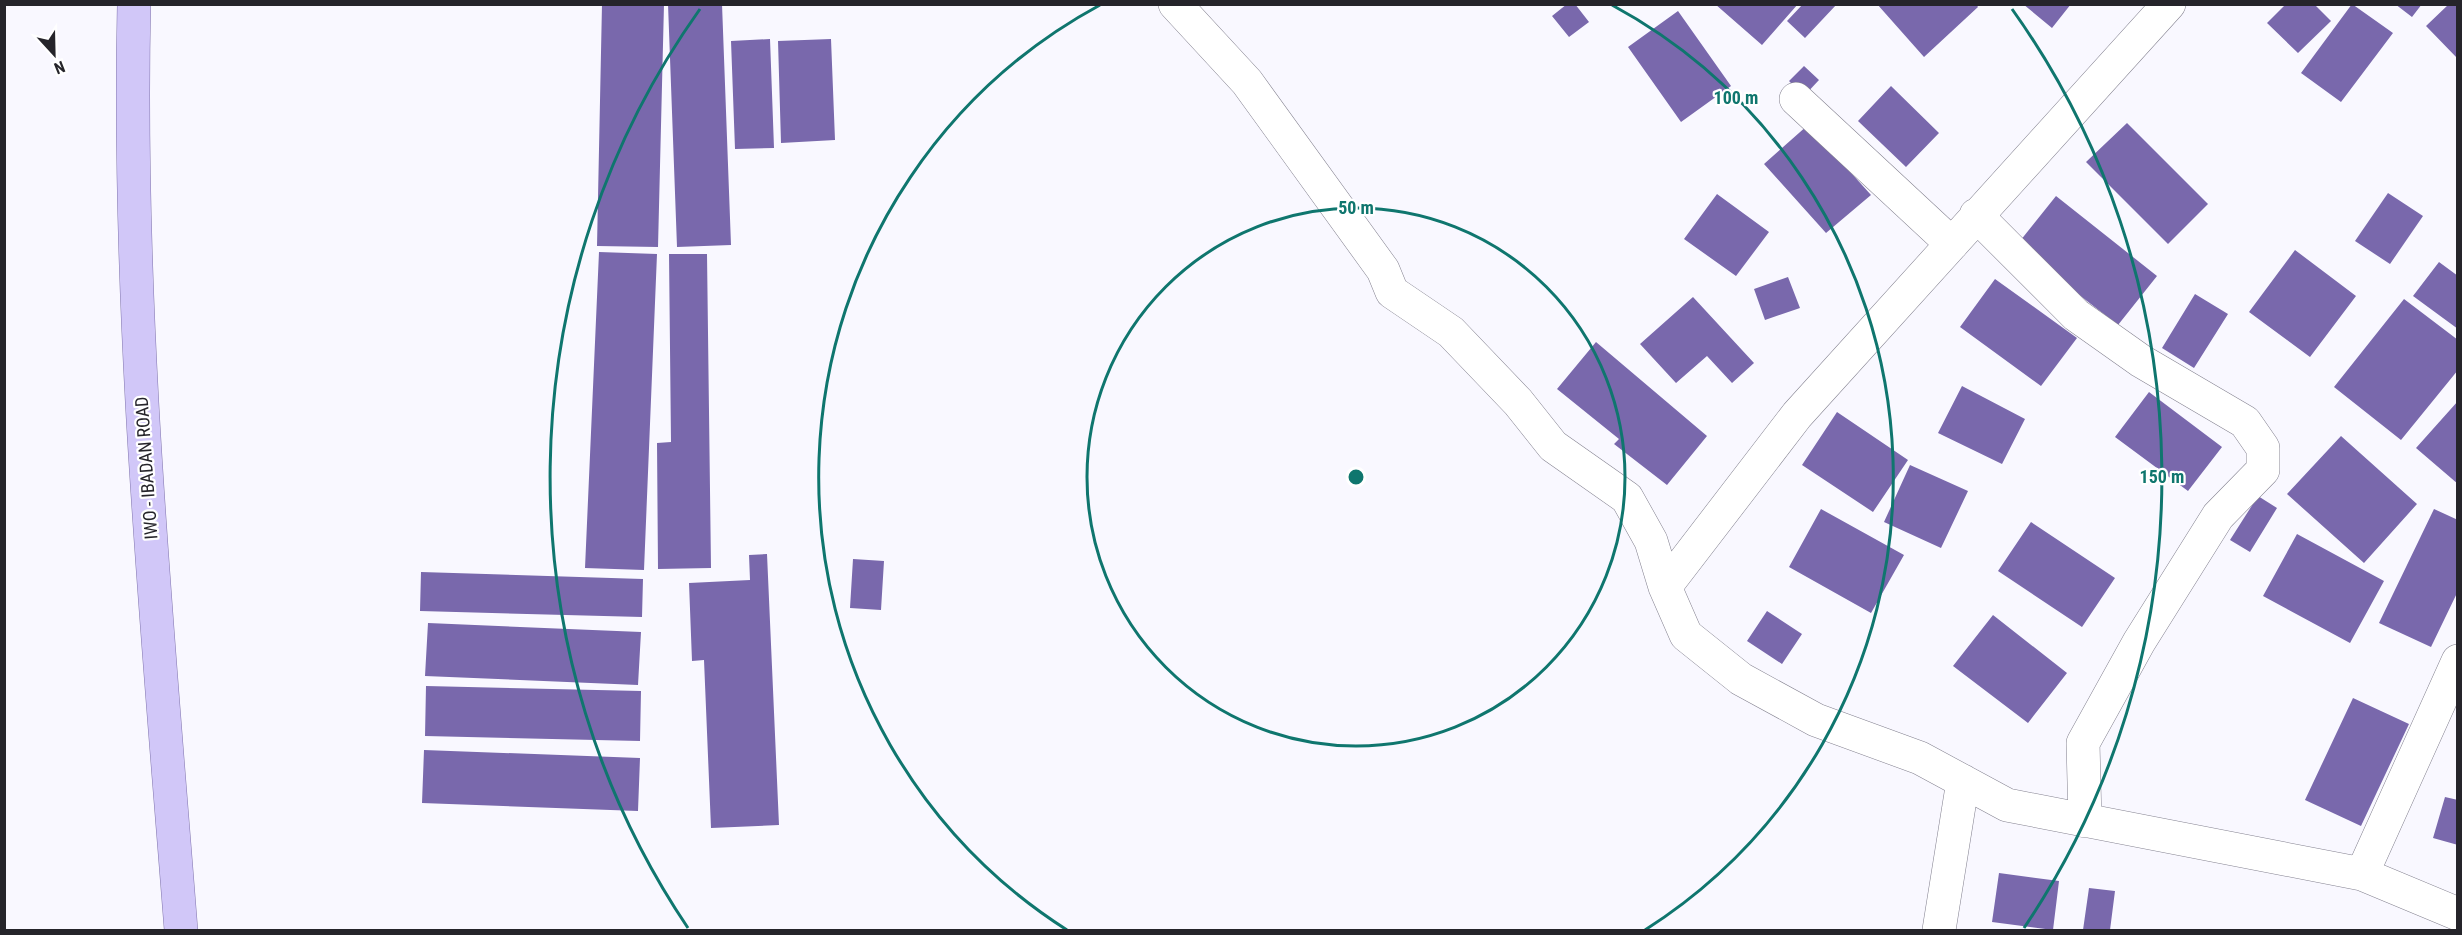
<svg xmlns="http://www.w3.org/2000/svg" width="2462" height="935" font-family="'Roboto Condensed',sans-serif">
	<rect width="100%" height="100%" fill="#f9f8ff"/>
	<!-- building -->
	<path fill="#7968ac" d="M 602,4 L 664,4 L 658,247 L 597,246 Z
		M 668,4 L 722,4 L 731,245 L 677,247 Z
		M 1567,4 L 1575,4 L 1589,22 L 1569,37 L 1552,16 Z
		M 1715,4 L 1798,4 L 1762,45 Z
		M 1803,4 L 1837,4 L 1805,38 L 1787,21 Z
		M 1877,4 L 1976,4 L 1978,7 L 1924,57 Z
		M 2023,4 L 2071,4 L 2052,28 Z
		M 2286,4 L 2314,4 L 2331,21 L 2298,53 L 2267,23 Z
		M 2352,4 L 2393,33 L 2341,102 L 2301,73 Z
		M 2395,4 L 2422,4 L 2412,17 Z
		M 2449,4 L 2458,4 L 2458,59 L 2426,26 Z
		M 1678,11 L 1731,86 L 1681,122 L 1628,47 Z
		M 770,39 L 774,148 L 735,149 L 731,41 Z
		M 831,39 L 835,140 L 781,143 L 778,41 Z
		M 1804,66 L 1819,80 L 1804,96 L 1789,81 Z
		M 1891,86 L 1939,133 L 1906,167 L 1858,121 Z
		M 2127,123 L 2208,204 L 2168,244 L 2086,162 Z
		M 1808,125 L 1871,195 L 1826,233 L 1764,164 Z
		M 2388,193 L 2423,216 L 2390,264 L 2355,241 Z
		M 1717,194 L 1769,232 L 1736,276 L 1684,239 Z
		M 2056,196 L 2157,276 L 2118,325 L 2016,246 Z
		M 2295,250 L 2356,296 L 2310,357 L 2249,312 Z
		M 599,252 L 657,254 L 644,570 L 585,568 Z
		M 669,254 L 707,254 L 711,568 L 658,569 L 657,443 L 671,442 Z
		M 2439,262 L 2458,276 L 2458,329 L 2413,296 Z
		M 1788,277 L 1800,308 L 1765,320 L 1754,289 Z
		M 1995,279 L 2077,338 L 2041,386 L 1960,327 Z
		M 2195,294 L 2228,314 L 2194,368 L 2162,348 Z
		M 1693,297 L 1754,363 L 1732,383 L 1707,356 L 1676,383 L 1640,344 Z
		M 2404,299 L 2458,340 L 2458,370 L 2401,440 L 2334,387 Z
		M 1596,342 L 1707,436 L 1667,485 L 1614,444 L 1619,439 L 1557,389 Z
		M 1962,386 L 2025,419 L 2002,464 L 1938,433 Z
		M 2149,392 L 2222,447 L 2188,491 L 2115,437 Z
		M 2458,401 L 2458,484 L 2416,448 Z
		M 1837,412 L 1908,460 L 1873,512 L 1802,465 Z
		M 2341,436 L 2417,504 L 2364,563 L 2287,494 Z
		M 1910,465 L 1968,491 L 1941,548 L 1884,522 Z
		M 2258,496 L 2277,508 L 2250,552 L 2230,540 Z
		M 1821,509 L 1904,555 L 1871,613 L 1789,567 Z
		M 2434,509 L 2458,520 L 2458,591 L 2431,647 L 2379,623 Z
		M 2031,522 L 2115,578 L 2082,627 L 1998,571 Z
		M 2297,534 L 2384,581 L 2350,643 L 2263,596 Z
		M 767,554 L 779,825 L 711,828 L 704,660 L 692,661 L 689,583 L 750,580 L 749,555 Z
		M 853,559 L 884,561 L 881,610 L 850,608 Z
		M 421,572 L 643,579 L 642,617 L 420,611 Z
		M 1767,611 L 1802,634 L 1782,664 L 1747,641 Z
		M 1993,615 L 2067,673 L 2028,723 L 1953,666 Z
		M 428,623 L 641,632 L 638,685 L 425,676 Z
		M 426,686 L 641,691 L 640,741 L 425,736 Z
		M 2353,698 L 2409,724 L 2361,826 L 2305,800 Z
		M 424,750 L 640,758 L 638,811 L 422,803 Z
		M 2445,797 L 2458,800 L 2458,845 L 2433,838 Z
		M 1999,873 L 2059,881 L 2053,930 L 1992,922 Z
		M 2089,888 L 2115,891 L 2110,930 L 2083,930 Z"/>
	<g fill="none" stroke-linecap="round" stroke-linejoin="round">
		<!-- minor casing -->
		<g stroke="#848290" stroke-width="34">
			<path id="minor" d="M 1175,4 L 1247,82 L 1383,270 L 1392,292 L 1451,332 L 1518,402 L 1553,446 L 1627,498 L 1651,541 L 1665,587 L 1686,635 L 1741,679 L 1816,720 L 1920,758 L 2007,805 L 2362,874 L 2458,914
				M 1796,99 L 1952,244
				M 1976,215 L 2076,315 L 2141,361 L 2245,422 L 2263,448 L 2263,470 L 2218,516 L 2139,642 L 2083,743 L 2085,821
				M 1665,587 L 1797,415 L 2169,4
				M 2362,874 L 2458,661
				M 1939,930 L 1963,781"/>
		</g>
		<!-- primary casing -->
		<g stroke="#8175ad" stroke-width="34">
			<path id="primary" d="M 134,4 C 127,314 157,622 181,930"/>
		</g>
		<!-- minor -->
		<use href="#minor" stroke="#fff" stroke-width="33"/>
		<!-- primary -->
		<use href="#primary" stroke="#d1c7f8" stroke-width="33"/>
	</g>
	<!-- distance rings -->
	<g fill="none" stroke="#0f766e" stroke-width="3">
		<circle cx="1356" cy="477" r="269"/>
		<path d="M1067 930A537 537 0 0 1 1100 5M1612 5A537 537 0 0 1 1645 930"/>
		<path d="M688 928A806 806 0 0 1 700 9M2012 9A806 806 0 0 1 2024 928"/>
	</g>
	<g text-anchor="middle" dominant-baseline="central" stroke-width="4.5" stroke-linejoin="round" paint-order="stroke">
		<!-- street labels -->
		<g font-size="18" fill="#25242a" stroke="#fff">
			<text transform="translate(146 468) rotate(-94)">IWO - IBADAN ROAD</text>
		</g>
	</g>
	<circle cx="1356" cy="477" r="9" fill="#0f766e" stroke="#fff" stroke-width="3"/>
	<g font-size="18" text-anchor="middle" font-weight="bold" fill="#0f766e" stroke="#fff" stroke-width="4.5" stroke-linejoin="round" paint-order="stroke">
		<text x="1736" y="104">100 m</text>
		<text x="1356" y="214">50 m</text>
		<text x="2162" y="483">150 m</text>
	</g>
	<!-- border -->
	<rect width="2462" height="935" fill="none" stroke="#25242a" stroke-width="12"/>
	<!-- north arrow -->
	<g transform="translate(54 54) rotate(158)" stroke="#ffffff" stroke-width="4.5" paint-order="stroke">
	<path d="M0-4.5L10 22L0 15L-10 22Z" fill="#25242a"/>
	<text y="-9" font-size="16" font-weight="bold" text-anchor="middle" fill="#25242a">N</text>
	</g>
</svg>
